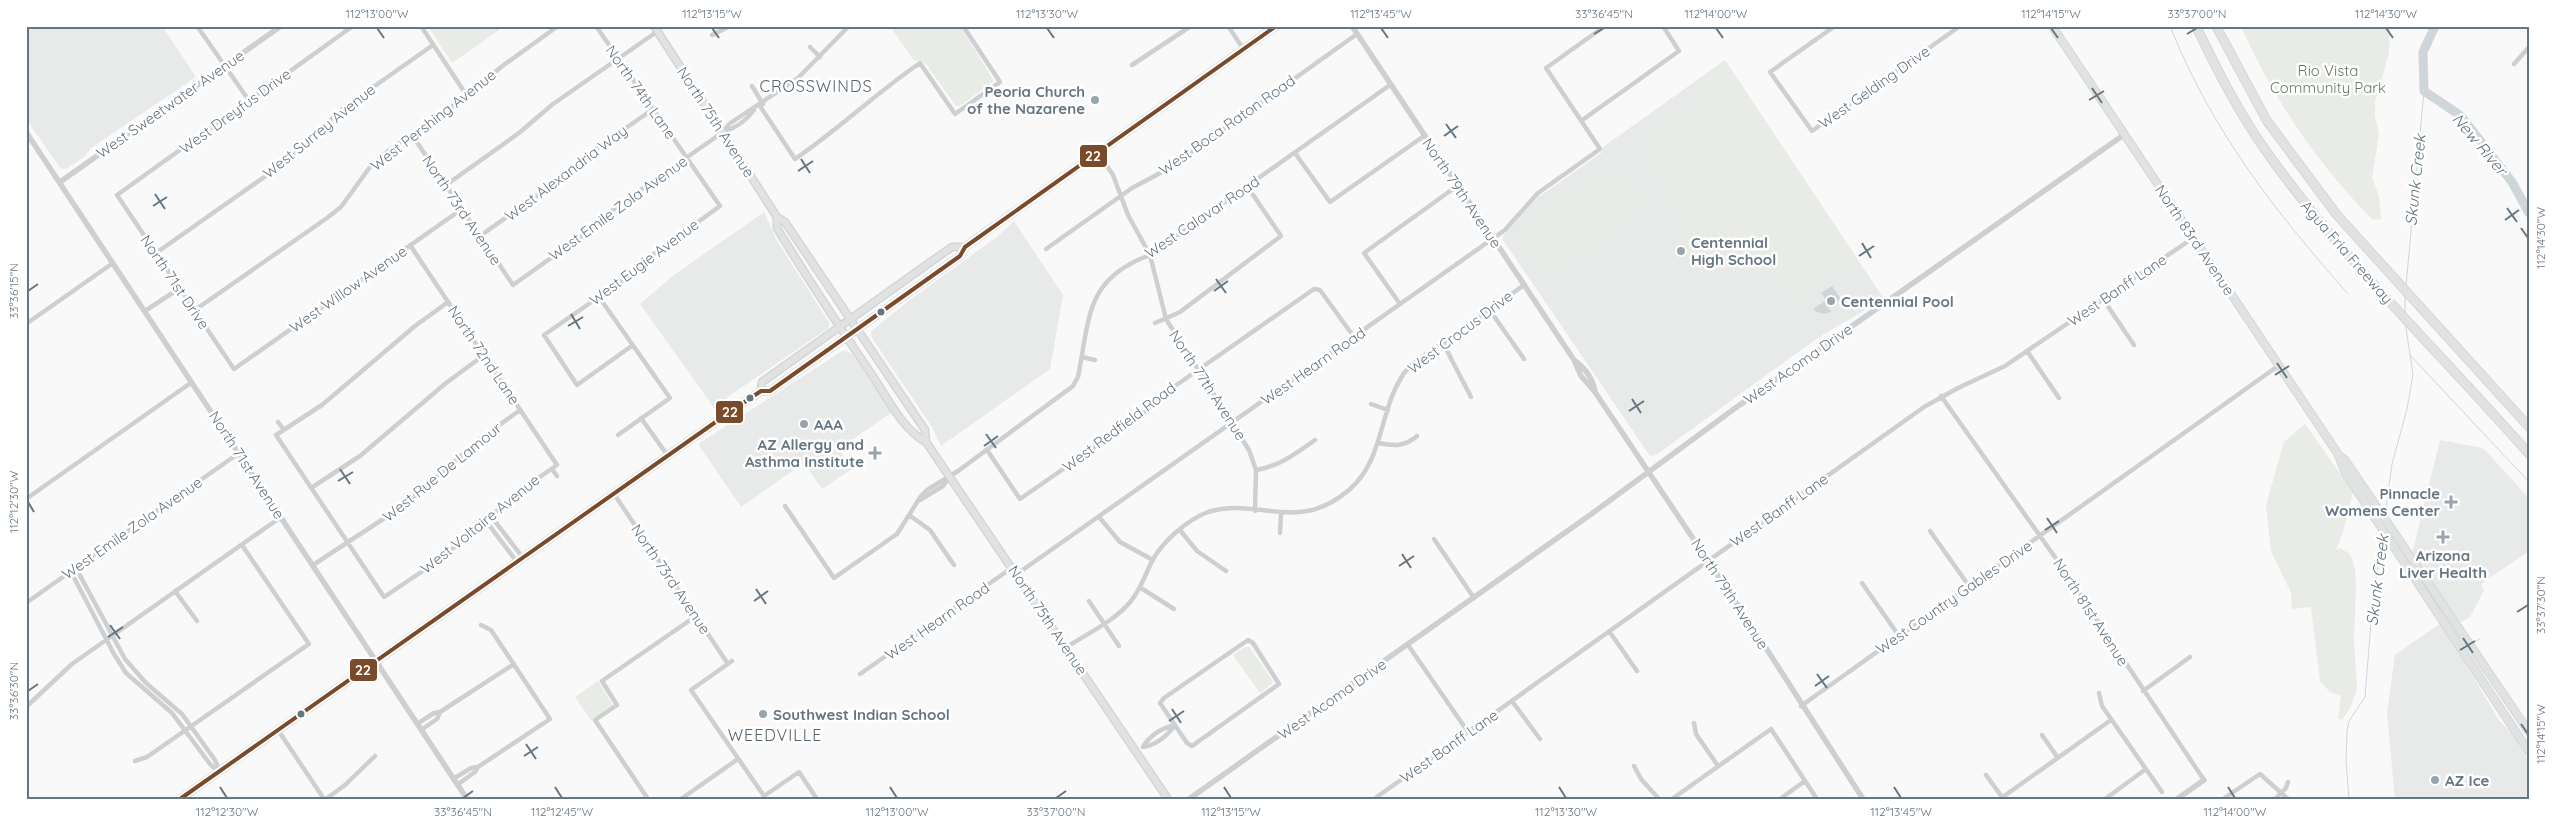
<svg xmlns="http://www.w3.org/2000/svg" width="2555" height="825" font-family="Quicksand,sans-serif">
	<rect width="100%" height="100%" fill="#f9f9f9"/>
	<!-- built -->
	<path fill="#e8e9e9" d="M 26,26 L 162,26 L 196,77 L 91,148 L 85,156 L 66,169 L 61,169 L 26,119 Z
		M 1725,60 L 1884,299 L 1819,337 L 1656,455 L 1650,456 L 1503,240 L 1503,236 L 1536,199 L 1601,153 L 1603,147 Z
		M 764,212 L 777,241 L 830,324 L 827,329 L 726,398 L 715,409 L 640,304 L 674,275 Z
		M 1014,221 L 1063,295 L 1050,369 L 941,446 L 932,427 L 872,338 L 871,331 L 906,303 L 998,236 Z
		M 844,350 L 852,354 L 892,412 L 839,449 L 852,469 L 822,489 L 804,463 L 741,507 L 698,444 Z
		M 2440,440 L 2483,448 L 2529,498 L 2529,551 L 2481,584 L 2484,590 L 2470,617 L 2461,622 L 2441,598 L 2412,554 Z
		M 2441,623 L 2499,720 L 2512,734 L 2529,762 L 2529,799 L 2395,799 L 2387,713 L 2395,655 Z"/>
	<!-- green -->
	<path fill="#e8ebe6" d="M 428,26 L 505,26 L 452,63 Z
		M 890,26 L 960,26 L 994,81 L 960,106 L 956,106 L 926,64 L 921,60 L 914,61 Z
		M 2241,26 L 2390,26 L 2389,53 L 2375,102 L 2375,116 L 2379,134 L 2372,178 L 2379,196 L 2381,219 L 2373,220 C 2318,165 2272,97 2241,26 Z
		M 1729,66 L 1857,259 L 1800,298 L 1795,297 L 1781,276 L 1775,273 L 1771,267 L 1748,282 L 1719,239 L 1741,224 L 1739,223 L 1701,248 L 1648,168 L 1655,163 L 1642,143 L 1643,137 L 1697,99 L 1692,91 Z
		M 1613,171 C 1638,173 1649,196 1637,217 L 1549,277 L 1546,272 L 1550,268 C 1541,267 1533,263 1528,254 C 1523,245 1523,233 1529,224 C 1536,212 1599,172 1613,171 Z
		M 1686,232 L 1701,253 L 1690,261 L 1675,239 Z
		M 2305,424 L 2353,492 L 2343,532 L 2336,550 L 2340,548 L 2350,554 L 2355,568 L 2356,585 L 2354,640 L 2357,689 L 2350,708 L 2342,720 L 2338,719 L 2341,696 L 2330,692 L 2320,681 L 2311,607 L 2292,609 L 2291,593 L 2271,551 L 2266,505 L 2284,442 Z
		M 1245,647 L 1249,647 L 1273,681 L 1272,684 L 1260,693 L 1233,655 Z
		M 598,681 L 613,705 L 591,720 L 575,697 Z"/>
	<!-- water -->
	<path fill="#ced6d9" d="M 1832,286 L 1841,299 L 1831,306 L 1828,302 L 1825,304 L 1831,312 L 1824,314 L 1817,312 L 1813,309 L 1826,300 L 1821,293 Z"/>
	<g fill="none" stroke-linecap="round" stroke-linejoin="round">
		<!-- stream -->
		<path stroke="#ced6d9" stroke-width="1" d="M 2170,26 C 2212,131 2274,210 2348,294
			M 2406,286 L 2424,91
			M 2405,313 L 2405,295
			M 2410,355 L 2529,482
			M 2385,515 L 2392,464 L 2407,409 L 2413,374 L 2405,322
			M 2476,641 L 2480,639
			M 2349,799 L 2346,761 L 2347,731 L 2349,721 L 2365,697 L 2372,609 L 2382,536"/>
		<!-- river -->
		<path stroke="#ced6d9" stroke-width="9" d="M 2435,26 L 2423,52 L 2424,91 L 2461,116 L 2512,182 L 2529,213"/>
		<!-- secondary casing -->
		<g stroke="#d5d6d7" stroke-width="9">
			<path id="secondary" d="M 654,26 L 777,217 L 785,222 L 925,430 L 926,442
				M 777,217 L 777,228 C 807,278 839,326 872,375 C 887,397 902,429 926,442 L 1168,799
				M 761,391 L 762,382 L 932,261 L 952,247 L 965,247
				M 180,799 L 727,414 L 761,391 L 770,391 L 960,256 L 965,247 L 1276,26"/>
		</g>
		<!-- primary casing -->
		<g stroke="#d5d6d7" stroke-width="9">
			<path id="primary" d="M 2052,26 L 2338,454 L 2346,474 L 2529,752
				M 2338,455 L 2345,460 L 2529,732"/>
		</g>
		<!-- motorway casing -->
		<g stroke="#d5d6d6" stroke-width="10">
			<path id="motorway" d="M 2196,26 C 2218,72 2241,117 2271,158 C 2347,264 2443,356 2529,454
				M 2216,26 L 2267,121 L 2337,215 L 2529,427"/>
		</g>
		<!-- minor -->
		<path stroke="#cecfd0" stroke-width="4.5" d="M 197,26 L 250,102
			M 353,26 L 117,195 L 234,369 L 462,209
			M 421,26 L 467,96
			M 596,26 L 720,206 L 651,256 L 626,278 L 544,335 L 577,385 L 633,345
			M 1228,26 L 1244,50
			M 1835,26 L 1770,72 L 1812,131 C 1862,96 1910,61 1960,26
			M 2527,26 L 2529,28
			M 712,35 L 730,26
			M 810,47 L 820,57
			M 2514,64 L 2529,47
			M 1132,65 L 1191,26
			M 752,86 L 763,104
			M 760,106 L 795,159 C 839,129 876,93 920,63 L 955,114 L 1000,82 L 963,26
			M 1581,121 L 1679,51 L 1663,26
			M 724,131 L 729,124 L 798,78 L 849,26
			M 412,135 L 513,285 L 589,231 L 619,205 L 723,132 C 736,128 746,121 754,110
			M 1098,153 L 1113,175 L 1128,215 L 1150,255 L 1166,319 L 1249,450 L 1256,470 L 1255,511
			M 1295,153 L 1330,202 L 1424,136
			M 446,185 L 519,133 L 553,104 L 658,31
			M 480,236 L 552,185 L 585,156 L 652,110
			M 410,245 L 557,465 L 524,488 L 439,560 L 384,597 L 276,435 L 322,405 L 415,326 L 448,302
			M 1046,249 L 1132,188 L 1166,170 L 1357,34
			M 156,253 L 290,159 L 342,109 L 433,45
			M 599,297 L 670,398 L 618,435
			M 2103,299 L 2134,345
			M 1400,304 L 1364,253 L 1457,186
			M 1489,309 L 1524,359
			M 195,310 L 327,218 L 341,207 L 370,167 L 388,151 L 467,96 L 501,67 L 558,26
			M 145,311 L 180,288
			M 1155,323 L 1180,312 L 1281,236 L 1247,186
			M 26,324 L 113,263
			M 1443,343 L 1471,397
			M 2027,351 L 2059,398
			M 1082,357 L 1095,360
			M 1941,396 L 2057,560 L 2204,780
			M 1371,404 L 1388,410
			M 641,418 L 668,456
			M 278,422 L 284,430
			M 1378,443 C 1394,446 1405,447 1417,436
			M 987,450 L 1020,499 L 1148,410 L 1175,386 L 1314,289 L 1320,290 L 1354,337
			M 552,469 L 557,476
			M 1256,470 C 1280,466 1295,454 1315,440
			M 311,488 L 360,456 L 446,383 L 484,355
			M 614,494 L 728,664
			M 26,499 L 192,382
			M 920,500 L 943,486 L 949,478
			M 785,506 L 834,578 L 897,534 L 921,496 L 927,490 L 958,471 L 1073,386 L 1078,377 C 1090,317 1085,279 1150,255 L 1390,85
			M 909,515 L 930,530 L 954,565
			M 491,516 L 523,558
			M 1099,517 L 1120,542 L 1153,560
			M 486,521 L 517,562
			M 1180,530 L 1197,551 L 1226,571
			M 1930,531 L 1969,586
			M 1280,533 L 1281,514
			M 1434,539 L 1474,598
			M 313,565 L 400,508 L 484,436 L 520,410
			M 76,568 L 125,659 L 146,683 L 182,714 L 215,760 L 219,770
			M 71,572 L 114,654 L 126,673 L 172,713 L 210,764 L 219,772
			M 1017,574 L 1505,230 L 1538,193 L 1600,149 L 1546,68 L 1605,26
			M 1862,583 L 1899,636
			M 1141,588 L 1174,609
			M 175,591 L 197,621
			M 1089,601 L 1119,646
			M 26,603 L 239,453
			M 1609,631 L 1637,671
			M 1248,640 L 1253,643 L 1279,684 L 1192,746 L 1187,743 L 1160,703 L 1164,698 Z
			M 1408,645 L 1468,732
			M 1067,647 C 1088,633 1115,621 1131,601 C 1141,589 1145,575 1152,561 C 1163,541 1187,520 1208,512 C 1259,496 1296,535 1349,490 C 1383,461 1379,414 1401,378 C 1410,362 1429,353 1444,342 C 1471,323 1497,304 1524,285
			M 732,661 L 691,690 L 764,796 L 799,772 L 817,799
			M 860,674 L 1013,567
			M 2143,691 L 2190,657
			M 2099,693 L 2102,706 L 2162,792
			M 1512,701 L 1540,739
			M 1801,706 L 2278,366
			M 26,707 L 72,664 L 281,517
			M 1694,723 L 1696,734 L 1718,766
			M 417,724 L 434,713 L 440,712 L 514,664
			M 278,730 L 324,799
			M 421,730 L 437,719 L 440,712
			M 2042,735 L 2058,758
			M 1143,747 C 1156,745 1167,736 1175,725
			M 1143,747 C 1150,735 1162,728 1175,725
			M 135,761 L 147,757 L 309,644 L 242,545
			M 1634,766 L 1641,779 L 1659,799
			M 1986,775 L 2002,797
			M 453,779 L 471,768 L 478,767
			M 457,785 L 475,772 L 478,767 L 550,719 L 491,630 L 481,625
			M 326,799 L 345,785 L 375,756
			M 648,799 L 595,720 L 617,705 L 602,681 L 696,616
			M 681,799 L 738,759
			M 1374,799 L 1924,407 L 1958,388 L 2005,366 L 2193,238
			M 1672,799 L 1771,729 L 1817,799
			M 1780,799 L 1805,781
			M 2000,799 L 2111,720
			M 2105,799 L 2146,769
			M 2223,799 L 2260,774 L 2288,799
			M 2275,799 L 2286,788 L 2288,782"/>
		<!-- tertiary -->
		<path stroke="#cecfd0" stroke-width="5.5" d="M 1352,26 L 1574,360 L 1581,376 L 1595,392 L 1757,634 L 1863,799
			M 26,132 L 467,799
			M 60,182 L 281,26
			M 1574,360 C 1585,368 1593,378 1595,392
			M 1189,799 L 1590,515 L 1734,409 L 2125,134
			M 2177,799 L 2204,780"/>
		<!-- secondary -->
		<use href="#secondary" stroke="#e1e2e2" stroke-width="6"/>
		<!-- primary -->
		<use href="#primary" stroke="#e1e2e2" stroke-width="7"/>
		<!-- motorway -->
		<use href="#motorway" stroke="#e1e2e2" stroke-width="8"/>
		<!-- bus-1 casing -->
		<g stroke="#fff" stroke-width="8">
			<path id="bus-1" d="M 180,799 L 727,414 L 761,391 L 770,391 L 960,256 L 965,247 L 1276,26"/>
		</g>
		<!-- bus-1 -->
		<use href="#bus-1" stroke="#7a4b2a" stroke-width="4"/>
	</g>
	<!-- ticks -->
	<path fill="none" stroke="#657683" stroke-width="2" d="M 377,28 L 384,38M 712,28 L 719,38M 1047,28 L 1054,38M 1381,28 L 1388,38M 1716,28 L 1723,38M 2051,28 L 2058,38M 2386,28 L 2393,38M 1594,34 L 1604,28M 2187,34 L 2197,28M 2092,88 L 2102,103M 2089,100 L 2104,91M 1446,124 L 1456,138M 1444,136 L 1458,126M 801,159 L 810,173M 798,171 L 813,161M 155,194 L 165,209M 153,206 L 167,197M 2507,208 L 2517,222M 2505,220 L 2519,210M 2521,228 L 2528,238M 1862,243 L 1871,258M 1859,256 L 1874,246M 1216,279 L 1226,293M 28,291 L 38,284M 1214,291 L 1228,281M 571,314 L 580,329M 568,326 L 583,317M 2277,363 L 2287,378M 2275,375 L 2289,366M 1632,399 L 1641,413M 1629,411 L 1644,401M 986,434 L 996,448M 984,446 L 998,436M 340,469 L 350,484M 338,481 L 353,472M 28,502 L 34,512M 2047,518 L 2057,533M 2045,530 L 2059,521M 1402,554 L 1411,568M 1399,566 L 1414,556M 756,589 L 766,604M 754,601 L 768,591M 2517,612 L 2528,605M 110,625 L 120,639M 108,637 L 123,627M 2463,638 L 2473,653M 2460,650 L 2475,641M 1817,674 L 1827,688M 1815,686 L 1829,676M 28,691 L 38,684M 1172,709 L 1181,723M 1169,721 L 1184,711M 2521,724 L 2528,734M 526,744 L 536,759M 524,756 L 538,747M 220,787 L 227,798M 555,787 L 562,798M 890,787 L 897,798M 1224,787 L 1231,798M 1559,787 L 1566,798M 1894,787 L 1901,798M 2228,787 L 2235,798M 463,798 L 473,791M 1056,798 L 1066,791"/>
	<!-- markers -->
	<g fill="#99a4ac" stroke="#fff" stroke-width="2">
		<circle cx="1095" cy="100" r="5"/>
		<circle cx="1681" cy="251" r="5"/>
		<circle cx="1831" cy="301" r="5"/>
		<circle cx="804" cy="424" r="5"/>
		<path d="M872.5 445.5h5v5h5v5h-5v5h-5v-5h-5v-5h5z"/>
		<path d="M2448.5 494.5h5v5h5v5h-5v5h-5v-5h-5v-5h5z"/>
		<path d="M2440.5 529.5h5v5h5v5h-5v5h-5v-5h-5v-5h5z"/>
		<circle cx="763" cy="714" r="5"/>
		<circle cx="2435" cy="780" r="5"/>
	</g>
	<g fill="#657683" stroke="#fff" stroke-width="2">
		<circle cx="881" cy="312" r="4.5"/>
		<circle cx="750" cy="398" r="4.5"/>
		<circle cx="301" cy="714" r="4.5"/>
	</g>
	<g text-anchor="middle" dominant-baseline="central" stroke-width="5" stroke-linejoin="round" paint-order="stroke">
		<!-- park labels -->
		<g font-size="15" fill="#687a64" stroke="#fff">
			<text x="2328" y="70">Rio Vista<tspan x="2328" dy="17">Community Park</tspan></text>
		</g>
		<!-- street labels -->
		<g font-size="15" fill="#657683" stroke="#fff">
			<text transform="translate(1874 87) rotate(-35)">West Gelding Drive</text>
			<text transform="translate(641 92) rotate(55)">North 74th Lane</text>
			<text transform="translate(170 104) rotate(-35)">West Sweetwater Avenue</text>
			<text transform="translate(235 111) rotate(-36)">West Dreyfus Drive</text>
			<text transform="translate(433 120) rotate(-38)">West Pershing Avenue</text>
			<text transform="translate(716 122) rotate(57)">North 75th Avenue</text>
			<text transform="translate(1227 125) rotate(-35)">West Boca Raton Road</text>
			<text transform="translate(319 131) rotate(-39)">West Surrey Avenue</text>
			<text transform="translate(566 173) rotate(-37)">West Alexandria Way</text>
			<text transform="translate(1462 193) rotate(56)">North 79th Avenue</text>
			<text transform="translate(618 208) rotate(-36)">West Emile Zola Avenue</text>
			<text transform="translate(462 210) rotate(56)">North 73rd Avenue</text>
			<text transform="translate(1202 217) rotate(-34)">West Calavar Road</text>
			<text transform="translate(2195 240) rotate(56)">North 83rd Avenue</text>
			<text transform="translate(2347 252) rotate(49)">Agua Fria Freeway</text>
			<text transform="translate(644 262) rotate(-37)">West Eugie Avenue</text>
			<text transform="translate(175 282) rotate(56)">North 71st Drive</text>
			<text transform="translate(348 289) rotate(-35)">West Willow Avenue</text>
			<text transform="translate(2117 290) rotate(-34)">West Banff Lane</text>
			<text transform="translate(1460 332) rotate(-37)">West Crocus Drive</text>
			<text transform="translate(484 355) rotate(56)">North 72nd Lane</text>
			<text transform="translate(1798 364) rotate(-35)">West Acoma Drive</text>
			<text transform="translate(1313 366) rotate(-35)">West Hearn Road</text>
			<text transform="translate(1208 385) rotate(57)">North 77th Avenue</text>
			<text transform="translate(1119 427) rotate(-37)">West Redfield Road</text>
			<text transform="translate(247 465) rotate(57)">North 71st Avenue</text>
			<text transform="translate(442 472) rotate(-39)">West Rue De Lamour</text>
			<text transform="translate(1779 510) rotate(-35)">West Banff Lane</text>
			<text transform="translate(480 524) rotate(-39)">West Voltaire Avenue</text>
			<text transform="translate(132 528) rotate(-35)">West Emile Zola Avenue</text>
			<text transform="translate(671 579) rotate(56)">North 73rd Avenue</text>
			<text transform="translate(1730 594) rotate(57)">North 79th Avenue</text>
			<text transform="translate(1954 597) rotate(-35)">West Country Gables Drive</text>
			<text transform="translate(2091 612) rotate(57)">North 81st Avenue</text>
			<text transform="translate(1048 620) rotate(56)">North 75th Avenue</text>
			<text transform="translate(937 621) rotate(-35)">West Hearn Road</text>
			<text transform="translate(1332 699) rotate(-35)">West Acoma Drive</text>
			<text transform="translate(1449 746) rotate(-35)">West Banff Lane</text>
		</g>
		<!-- poi labels -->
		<g font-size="15" font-weight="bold" fill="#657683" stroke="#fff" text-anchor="start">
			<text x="1085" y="91" text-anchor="end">Peoria Church<tspan x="1085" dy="17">of the Nazarene</tspan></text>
			<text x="1691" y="242">Centennial<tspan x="1691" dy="17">High School</tspan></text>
			<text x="1841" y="301">Centennial Pool</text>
			<text x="814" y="424">AAA</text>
			<text x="864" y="444" text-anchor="end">AZ Allergy and<tspan x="864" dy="17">Asthma Institute</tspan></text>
			<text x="2440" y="493" text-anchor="end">Pinnacle<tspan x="2440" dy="17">Womens Center</tspan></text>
			<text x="2443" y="555" text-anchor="middle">Arizona<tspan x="2443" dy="17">Liver Health</tspan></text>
			<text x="773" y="714">Southwest Indian School</text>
			<text x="2445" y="780">AZ Ice</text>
		</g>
		<!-- neighbourhood labels -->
		<g font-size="16" letter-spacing="1" fill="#57646e" stroke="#fff">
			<text x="816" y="86">CROSSWINDS</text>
			<text x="775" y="735">WEEDVILLE</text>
		</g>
		<!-- water labels -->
		<g font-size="16" font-style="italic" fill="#60757c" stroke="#fff">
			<text transform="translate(2480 144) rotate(50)">New River</text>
			<text transform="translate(2415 180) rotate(-84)">Skunk Creek</text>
			<text transform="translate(2377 580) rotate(-83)">Skunk Creek</text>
		</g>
	</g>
	<g stroke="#fff" stroke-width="2">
		<rect x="1079" y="144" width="29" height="24" rx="5" fill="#7a4b2a"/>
		<rect x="715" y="400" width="29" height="24" rx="5" fill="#7a4b2a"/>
		<rect x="349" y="658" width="29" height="24" rx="5" fill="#7a4b2a"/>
	</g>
	<g font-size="14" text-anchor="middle" font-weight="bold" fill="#fff">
		<text x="1093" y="161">22</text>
		<text x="730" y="417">22</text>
		<text x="363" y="675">22</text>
	</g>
	<!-- border -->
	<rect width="2555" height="825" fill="none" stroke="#ffffff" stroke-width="55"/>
	<rect x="28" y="28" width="2500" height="770" fill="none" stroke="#657683" stroke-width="2"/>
	<g font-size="12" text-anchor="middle" fill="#657683">
		<text x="377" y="18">112°13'00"W</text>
		<text x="712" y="18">112°13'15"W</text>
		<text x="1047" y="18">112°13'30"W</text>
		<text x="1381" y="18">112°13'45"W</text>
		<text x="1604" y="18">33°36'45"N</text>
		<text x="1716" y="18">112°14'00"W</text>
		<text x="2051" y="18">112°14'15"W</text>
		<text x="2197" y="18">33°37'00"N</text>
		<text x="2386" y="18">112°14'30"W</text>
		<text transform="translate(2541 238) rotate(-90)" y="4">112°14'30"W</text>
		<text transform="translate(14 291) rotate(-90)" y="4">33°36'15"N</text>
		<text transform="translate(14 502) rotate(-90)" y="4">112°12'30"W</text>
		<text transform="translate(2541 605) rotate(-90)" y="4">33°37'30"N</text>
		<text transform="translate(14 691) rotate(-90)" y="4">33°36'30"N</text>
		<text transform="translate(2541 734) rotate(-90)" y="4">112°14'15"W</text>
		<text x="227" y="816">112°12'30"W</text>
		<text x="463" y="816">33°36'45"N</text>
		<text x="562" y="816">112°12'45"W</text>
		<text x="897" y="816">112°13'00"W</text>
		<text x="1056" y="816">33°37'00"N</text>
		<text x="1231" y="816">112°13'15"W</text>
		<text x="1566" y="816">112°13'30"W</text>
		<text x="1901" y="816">112°13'45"W</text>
		<text x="2235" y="816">112°14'00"W</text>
	</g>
</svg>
